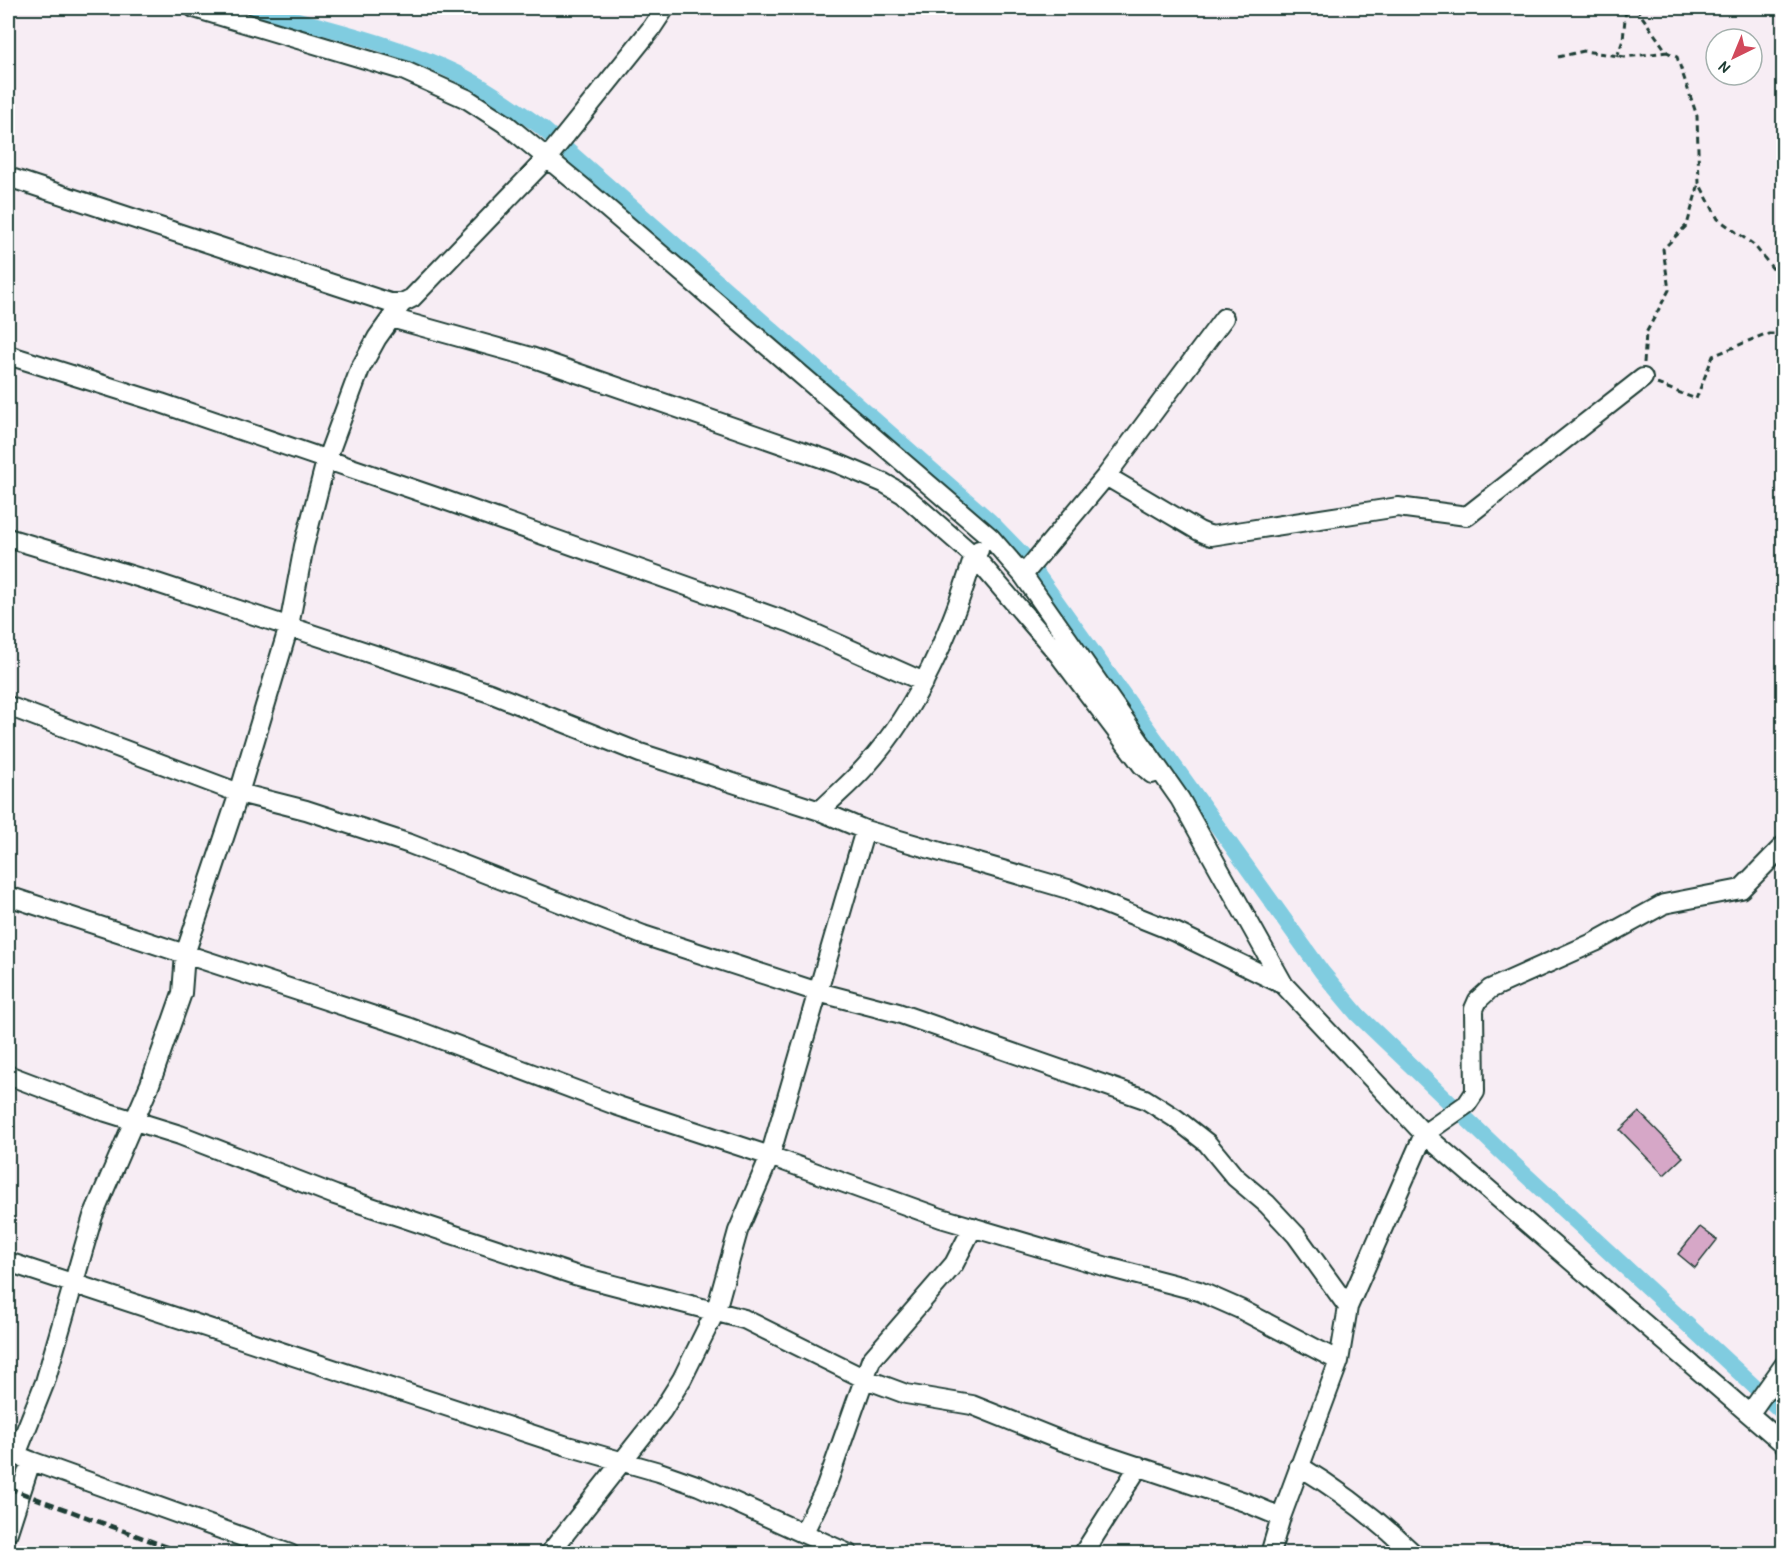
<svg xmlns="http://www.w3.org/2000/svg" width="1791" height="1561" font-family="'Patrick Hand',sans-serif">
	<rect width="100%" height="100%" fill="#f7edf4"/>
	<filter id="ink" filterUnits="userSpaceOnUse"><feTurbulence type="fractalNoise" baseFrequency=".0167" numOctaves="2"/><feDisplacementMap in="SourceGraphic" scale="12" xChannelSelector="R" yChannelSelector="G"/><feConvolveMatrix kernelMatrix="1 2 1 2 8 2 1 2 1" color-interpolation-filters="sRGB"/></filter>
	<g filter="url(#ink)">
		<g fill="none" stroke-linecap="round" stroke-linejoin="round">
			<!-- canal -->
			<path stroke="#80cce0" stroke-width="16" d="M 254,8 C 321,27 392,42 456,73 C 486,87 514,108 541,127 L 990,521 L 1024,556 L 1322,972 L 1358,1015 L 1517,1167 L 1784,1414"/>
		</g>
		<!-- building -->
		<path fill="#d6a7c7" stroke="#1f3d34" stroke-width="1.5" d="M 1639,1112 L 1683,1157 L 1664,1175 L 1620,1130 Z
			M 1700,1227 L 1717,1240 L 1695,1268 L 1678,1254 Z"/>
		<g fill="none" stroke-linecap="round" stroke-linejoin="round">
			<!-- street casing -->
			<g stroke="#1f3d34" stroke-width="22">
				<path id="street" d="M 194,8 L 405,71 L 467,99 L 507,125 L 587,191 L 990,537 L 1023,575 L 1180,799 L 1284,985 L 1424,1134 L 1784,1444
					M 8,177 L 390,303 L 402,303 L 412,298 L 548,157 L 651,29 L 665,8
					M 391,318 L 531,357 L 839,464 L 884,483 L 903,494 L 974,556 L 1059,655 L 1142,765 L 1152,774
					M 8,355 L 161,403 L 436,497 L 791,623 L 924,682
					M 1106,476 L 1199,531 L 1211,536 L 1398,507 L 1467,516 L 1643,378
					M 8,538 L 157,583 L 490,693 L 640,753 L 820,811 L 865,830 L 1068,889 L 1175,932 L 1284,985
					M 1023,575 L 1106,476 L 1224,318
					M 8,706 L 239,793 L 306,810 L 410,844 L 643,935 L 818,992 L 898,1013 L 1145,1099 L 1175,1118 L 1207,1143 L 1235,1177 L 1267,1204 L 1296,1235 L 1348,1307
					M 820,811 C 835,796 852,782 866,766 C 919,707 951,631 974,556 L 979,550
					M 8,896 L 408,1027 L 618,1106 L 767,1155 L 941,1218 L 1107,1267 L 1199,1291 L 1240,1309 L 1339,1361
					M 8,1075 L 106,1112 L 180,1135 L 335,1195 L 575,1275 L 744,1319 L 863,1378 L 906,1394 L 972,1405 L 1062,1441 L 1245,1502 L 1281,1517
					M 8,1262 L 564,1445 L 659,1472 L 699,1486 L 849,1554
					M 1750,1413 L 1784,1365
					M 16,1455 L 45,1382 L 93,1216 L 150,1084 L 182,993 L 185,954 L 239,793 L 289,626 L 304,546 L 326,461 L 360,369 L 377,338 L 402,303
					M 31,1461 L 290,1554
					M 1299,1466 C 1341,1491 1378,1520 1414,1554
					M 8,1532 L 31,1461 L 21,1457
					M 804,1532 L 826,1487 L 871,1360 L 954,1264 L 973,1227
					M 549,1554 L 662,1411 L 682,1379 L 716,1310 L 738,1231 L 770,1156 L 865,830
					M 1083,1554 L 1139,1466
					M 1270,1554 L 1281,1517 L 1339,1361 L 1348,1307 L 1424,1134 L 1467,1104 L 1475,1092 L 1474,1009 L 1478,1000 L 1490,989 L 1595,942 L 1664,904 L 1741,889 L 1784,845"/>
			</g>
			<!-- path -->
			<path stroke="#1f3d34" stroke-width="3" stroke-dasharray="6 4.5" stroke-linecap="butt" d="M 1636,8 L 1667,52 L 1677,57 L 1697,116 L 1699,183 L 1718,219 L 1754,245 L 1784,283
				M 1558,57 L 1584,51 L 1625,57 L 1667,52
				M 1617,57 L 1623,40 L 1626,8
				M 1644,363 L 1646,333 L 1669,290 L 1663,249 L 1687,225 L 1699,183
				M 1657,384 L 1696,399 L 1713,356 L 1765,334 L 1784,334"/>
			<!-- street -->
			<use href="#street" stroke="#fff" stroke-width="18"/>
			<!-- rail -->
			<path stroke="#1f3d34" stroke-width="4.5" stroke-dasharray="9 4.5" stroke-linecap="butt" d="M 8,1488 L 186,1554"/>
		</g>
	</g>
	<!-- margin -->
	<rect width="1791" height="1561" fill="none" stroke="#fff" stroke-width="30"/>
	<rect x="15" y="15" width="1761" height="1531" fill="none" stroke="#1f3d34" stroke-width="2" filter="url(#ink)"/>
	<!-- north arrow -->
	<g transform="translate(1734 57) rotate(223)"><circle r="28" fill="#ffffff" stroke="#a5b1ae" stroke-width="1.5"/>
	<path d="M0-4.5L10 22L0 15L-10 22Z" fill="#d1495b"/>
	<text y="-9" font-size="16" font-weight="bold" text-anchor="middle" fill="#1f3d34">N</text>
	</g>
</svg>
